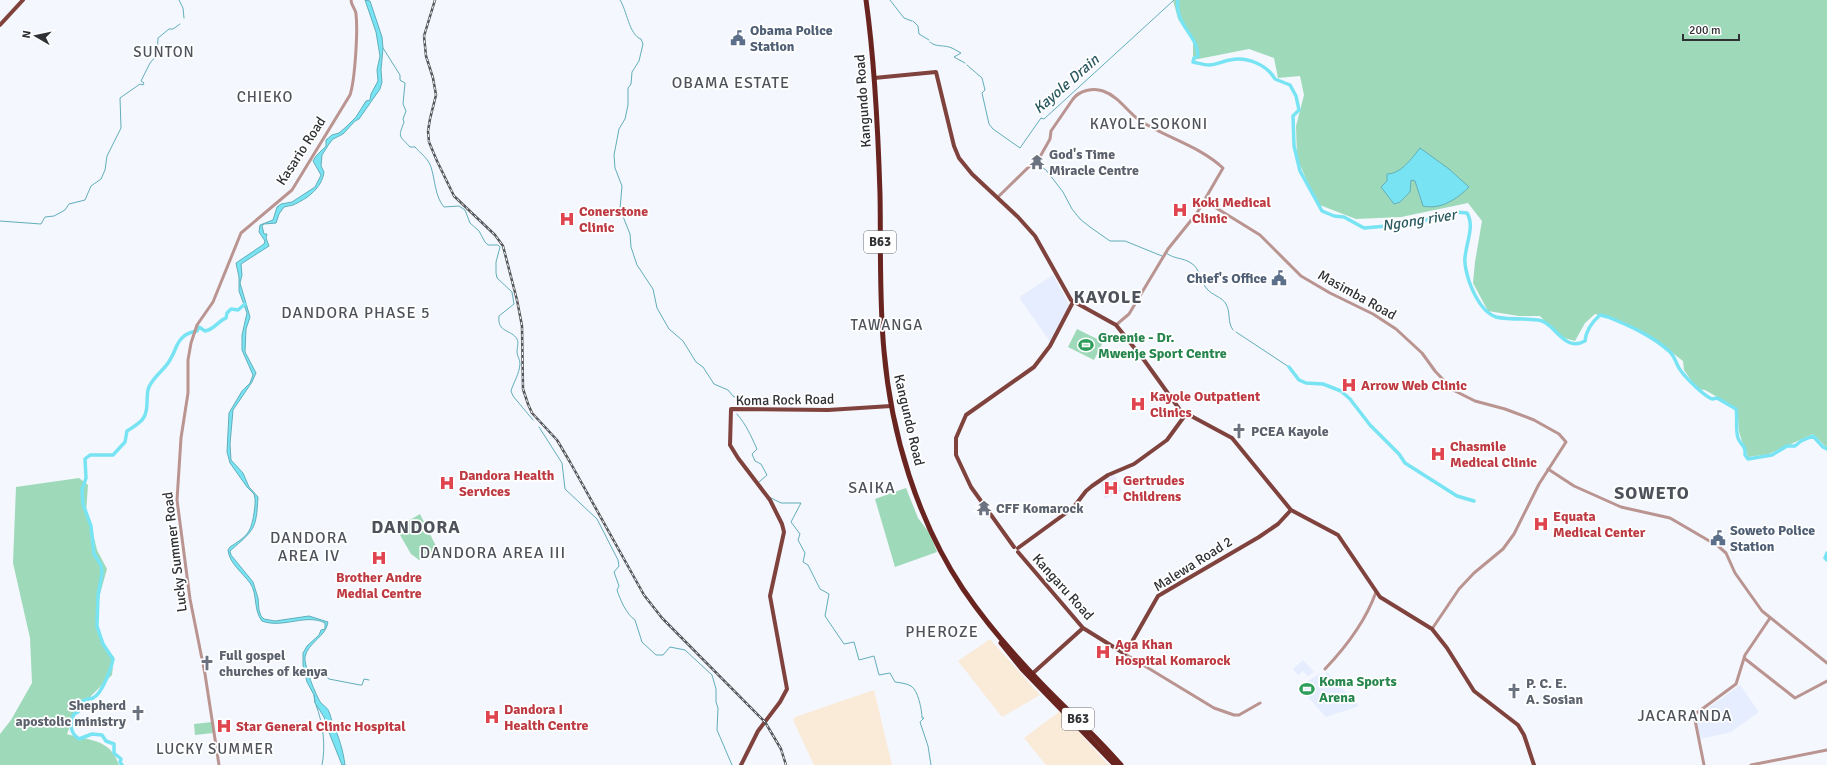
<svg xmlns="http://www.w3.org/2000/svg" width="1827" height="765" font-family="Signika,sans-serif">
	<rect width="100%" height="100%" fill="#f4f7fd"/>
	<!-- built -->
	<path fill="#e5edfe" d="M 1053,275 L 1071,308 L 1051,343 L 1020,299 L 1021,296 Z
		M 1303,660 L 1314,672 L 1308,676 L 1303,671 L 1298,675 L 1293,669 Z
		M 1327,672 L 1359,706 L 1326,717 L 1299,687 L 1319,674 L 1324,677 Z
		M 1740,685 L 1759,712 L 1731,732 L 1700,739 L 1696,717 Z"/>
	<!-- industrial -->
	<path fill="#faead8" d="M 990,639 L 1040,695 L 1002,717 L 958,661 Z
		M 874,690 L 892,765 L 814,765 L 793,720 L 795,717 Z
		M 1060,711 L 1104,760 L 1109,765 L 1046,765 L 1024,738 Z"/>
	<!-- medical -->
	<path fill="#ecebfd" d="M 1114,474 L 1122,491 L 1104,499 L 1101,485 L 1104,480 Z"/>
	<!-- green -->
	<path fill="#9ed9b9" d="M 1173,0 L 1827,0 L 1827,448 L 1813,434 L 1769,454 L 1748,457 C 1746,449 1742,443 1740,435 C 1737,426 1740,415 1735,407 L 1705,390 L 1697,389 L 1684,370 L 1683,361 L 1653,338 L 1642,332 L 1621,321 L 1595,314 L 1585,323 L 1575,341 L 1558,336 L 1540,316 L 1519,316 L 1488,311 L 1473,283 L 1475,262 L 1482,221 L 1468,203 L 1401,217 L 1356,219 L 1317,204 L 1297,158 L 1296,126 L 1304,95 L 1300,76 L 1278,78 L 1274,58 L 1249,49 L 1193,60 L 1193,40 L 1178,19 Z
		M 1077,329 L 1103,342 L 1094,360 L 1068,347 Z
		M 79,478 L 88,485 L 86,513 L 92,529 L 97,550 L 107,569 L 100,594 L 96,623 L 104,648 L 114,657 L 112,675 L 76,711 L 67,734 C 89,741 110,738 119,765 L 0,765 L 0,734 L 11,720 L 32,683 L 30,638 L 13,563 L 16,487 Z
		M 906,488 L 918,518 L 930,534 L 937,552 L 895,567 L 875,499 Z
		M 420,514 L 438,550 L 419,560 L 411,554 L 396,528 Z
		M 212,722 L 213,733 L 195,735 L 194,724 Z"/>
	<!-- water -->
	<path fill="#78e4f3" stroke="#62aeba" d="M 365,0 L 370,1 L 382,37 L 383,48 L 381,70 L 382,82 L 380,89 L 359,119 L 355,121 L 343,134 L 333,139 L 329,144 L 322,155 L 321,166 L 324,172 C 322,188 307,199 293,205 C 290,206 287,206 284,207 L 279,214 L 276,223 L 264,224 L 262,226 L 264,234 L 267,234 L 266,238 L 269,246 L 241,264 L 242,275 L 240,283 L 250,317 L 246,329 L 245,352 L 256,373 L 252,382 L 233,410 L 230,444 L 231,460 L 243,473 L 249,487 L 258,497 C 256,530 255,529 230,551 L 231,555 L 253,582 L 258,598 L 259,610 L 261,616 L 264,619 L 275,621 L 309,616 L 328,622 C 326,637 308,642 305,657 C 304,666 316,696 321,703 C 324,706 328,708 329,712 C 331,716 331,720 333,724 C 339,737 343,750 345,765 L 342,765 L 328,730 L 324,717 L 315,703 L 314,695 L 307,682 L 303,665 L 303,653 L 307,646 L 319,635 L 321,630 L 325,629 L 325,623 C 306,613 283,629 262,621 C 253,610 258,594 250,583 C 242,572 229,563 228,550 L 230,547 C 247,536 251,533 254,513 C 255,506 256,500 254,494 L 247,487 L 230,463 L 227,452 L 229,413 L 242,391 L 250,383 L 253,375 L 242,350 L 242,335 L 247,313 L 239,291 L 239,277 L 236,263 L 264,244 L 265,241 L 259,232 L 260,225 L 273,220 L 277,207 L 281,204 L 292,202 L 315,187 L 321,175 L 313,161 L 316,156 L 326,146 L 326,140 L 332,135 L 339,133 L 346,127 L 356,117 L 366,101 L 370,100 L 371,94 L 378,81 L 377,70 L 380,56 L 376,32 Z
		M 1420,148 L 1449,169 L 1469,187 C 1457,199 1441,210 1423,206 L 1415,181 L 1411,180 L 1410,192 L 1400,202 L 1394,204 L 1381,187 L 1387,181 L 1387,174 C 1401,174 1412,158 1420,148 Z"/>
	<g fill="none" stroke-linecap="round" stroke-linejoin="round">
		<!-- stream -->
		<path stroke="#62aeba" stroke-width="1" d="M 179,0 L 183,8 L 184,18
			M 620,0 C 627,10 629,35 641,39 L 643,44 L 639,61 L 632,72 L 631,84 L 628,88 L 628,105 L 625,119 L 619,129 L 614,155 L 615,168 L 622,186 L 620,209 L 630,234 L 631,247 L 637,265 L 653,289 L 657,308 L 669,329 L 683,341 L 696,362 L 703,367 L 714,384 L 728,390 L 733,396 L 744,402
			M 890,0 L 904,18 L 912,21
			M 913,21 L 918,26 L 919,34 L 929,40
			M 930,42 C 935,47 942,45 949,47 C 953,48 957,51 961,53 L 954,57 L 965,63
			M 383,48 L 400,75 L 400,80 L 405,83 L 403,104 L 406,111 L 403,119 L 404,122 C 398,138 399,135 410,147 L 415,147 C 421,154 428,158 431,167 C 435,179 435,197 444,207 L 459,206 L 465,210 L 470,223 L 479,231 L 485,242 L 488,245 L 498,245 L 500,247 L 496,262 L 496,273 L 497,278 L 512,292 L 514,304 L 499,316 C 497,333 511,329 517,339 C 519,343 517,347 517,352 C 517,356 520,359 520,364 C 519,375 514,381 511,391 L 513,396 L 533,420
			M 967,65 L 982,78 L 985,90 L 982,93 L 989,124 L 993,129 L 1020,148 L 1041,118 L 1044,119 L 1174,0
			M 1036,163 L 1046,170 L 1063,192 L 1072,209 L 1080,219 L 1090,227 L 1110,241 L 1125,241 L 1162,256
			M 0,221 L 41,224 L 45,217 L 54,216 L 65,210 L 69,204 L 85,200 L 91,186 L 101,179 L 105,170 L 107,156 L 121,128 L 120,98 L 140,84 L 143,85 L 144,83 L 141,81 L 150,63 L 157,55 L 158,38 L 169,29 L 173,29 L 180,24
			M 1166,253 C 1176,260 1182,257 1191,263 C 1200,268 1200,281 1207,289 C 1212,295 1222,297 1226,304 C 1231,313 1227,322 1233,330
			M 1236,332 L 1289,367
			M 737,414 C 747,426 750,434 757,449 L 752,454 L 755,461 L 761,464 L 767,475 L 759,482
			M 539,427 L 562,463 L 565,489 L 597,519 L 618,560 L 619,566 L 614,572 L 619,586 L 617,590 C 620,599 626,614 635,620 L 642,642 L 656,655 L 663,655 L 670,647 L 685,650 L 712,675 L 716,689 L 716,702 L 718,708 L 717,730 L 732,765
			M 769,497 L 781,503 L 801,503 L 791,522 L 800,534 L 798,540 L 805,553 L 803,562 L 808,565 L 820,589 L 829,594 L 825,616 L 844,644 L 854,642 L 859,660 L 874,656 L 879,675 L 890,673 L 895,682 C 900,683 906,683 911,686 C 918,690 922,710 922,718 L 924,718 L 920,722 L 928,746 L 931,765
			M 310,676 L 323,674 L 329,679 L 360,685 L 362,685 L 364,679 L 369,680
			M 314,695 L 315,702
			M 316,705 C 323,723 326,746 322,765"/>
		<!-- river -->
		<path stroke="#78e4f3" stroke-width="3.5" d="M 1178,0 C 1174,25 1198,35 1198,56 L 1194,58 L 1193,62 C 1198,63 1204,65 1209,65 C 1216,65 1223,61 1230,60 C 1247,56 1267,65 1275,79 L 1290,85 L 1296,96 L 1299,110 L 1293,116 L 1294,146 L 1300,171 L 1322,211 L 1334,216 L 1344,217 L 1364,228 L 1410,224 L 1456,212 L 1467,213 C 1475,226 1466,243 1465,258 C 1464,265 1467,274 1469,281 C 1474,295 1482,312 1496,317 C 1504,319 1516,319 1524,319 C 1530,320 1536,319 1542,321 C 1557,327 1565,352 1585,341 C 1586,330 1592,322 1600,315 L 1608,317 C 1630,326 1653,336 1670,352 C 1676,358 1676,365 1681,371 C 1687,379 1703,395 1712,399 L 1717,398 L 1736,409 C 1738,418 1735,429 1738,438 C 1741,446 1746,445 1745,455 L 1748,459 L 1772,455 L 1787,446 L 1795,446 L 1801,441 L 1813,436 L 1823,447 L 1827,449
			M 1289,367 L 1299,380 L 1306,383 L 1323,384 L 1341,391 L 1350,399 L 1370,425 L 1399,454 L 1405,463 L 1457,496 L 1474,501
			M 1827,553 L 1825,558 L 1827,560
			M 122,765 L 120,762 L 121,759 L 114,753 L 114,744 L 106,741 L 102,735 L 92,734 L 79,739 C 69,732 70,724 74,714 L 78,712 L 83,701 C 86,699 90,699 93,698 C 102,694 111,669 113,659 L 103,644 L 97,626 L 98,596 L 102,573 L 101,565 L 94,554 L 91,526 L 83,504 L 82,490 L 86,478 L 85,459 L 90,455 L 113,455 L 125,442 L 127,431 C 132,428 138,424 142,420 C 149,412 146,400 148,390 C 151,377 166,370 171,358 C 176,350 176,343 183,337 C 187,333 191,332 197,331 L 199,327 L 205,331 C 214,330 218,321 226,318 L 227,313 L 231,309 L 238,310 L 245,304"/>
		<!-- minor -->
		<path stroke="#ba9490" stroke-width="3" d="M 998,197 L 1041,155 L 1050,139 L 1051,131 L 1073,99 C 1079,91 1093,87 1103,91 C 1118,96 1127,111 1139,120 C 1166,138 1198,145 1223,168 L 1197,213 L 1168,249 L 1129,314 L 1116,325
			M 1205,201 L 1260,235 L 1301,276 L 1330,293 L 1373,314 L 1396,329 L 1422,353 L 1435,371 L 1453,390 L 1475,401 L 1505,409 L 1534,420 L 1559,434 L 1566,442 L 1539,484 L 1514,534 L 1503,549 L 1474,573 L 1459,589 L 1432,629
			M 1548,469 L 1574,486 L 1621,507 L 1670,518 L 1718,546 L 1726,553 L 1735,573 L 1762,611 L 1827,663
			M 1125,654 L 1214,708 L 1234,715 L 1239,715 L 1260,703
			M 1744,658 L 1795,698 L 1827,681
			M 1325,669 C 1345,648 1366,620 1376,592
			M 219,765 L 205,674 L 190,599 L 177,500 L 181,438 L 188,393 L 188,360 L 191,343 L 197,325 L 213,302 L 241,233 L 292,190 L 350,95 C 355,80 358,31 356,14 C 356,9 351,6 351,0
			M 1704,765 L 1694,715 L 1736,684 L 1745,655 L 1770,618
			M 1751,765 L 1827,750"/>
		<!-- major -->
		<path stroke="#80423d" stroke-width="4" d="M 0,25 L 23,0
			M 874,78 L 936,72 L 954,146 L 959,158 L 972,174 L 1018,217 L 1035,236 L 1071,300 L 1116,325 L 1144,360 L 1180,410 L 1232,438 L 1291,510 L 1338,535 L 1380,597 L 1432,629 L 1447,648 L 1474,691 L 1518,725 L 1524,735 L 1534,765
			M 1014,547 L 971,487 L 956,455 L 956,438 L 966,415 L 1034,367 L 1050,346 L 1073,302
			M 1018,548 L 1073,508 L 1086,491 L 1092,486 L 1108,475 L 1134,464 L 1167,440 L 1186,414
			M 1018,552 L 1083,628 L 1125,654 L 1158,596 L 1259,537 L 1278,524 L 1291,510
			M 1032,674 L 1083,628
			M 741,765 L 758,731 L 780,702 L 787,689 L 770,596 L 784,532 L 782,524 L 770,500 L 738,458 L 730,445 L 731,409 L 828,410 L 891,406"/>
		<!-- highway -->
		<path stroke="#6a2420" stroke-width="5" d="M 866,0 C 875,64 878,129 880,194 C 881,246 879,298 884,351 C 891,433 917,520 963,589 C 986,623 1013,654 1041,683 C 1068,711 1096,736 1121,765
			M 1001,643 L 1022,669 L 1115,765"/>
		<!-- rail casing -->
		<g stroke="#545659" stroke-width="2.5">
			<path id="rail" d="M 435,0 L 424,36 L 426,56 L 433,78 L 436,95 L 430,119 L 428,131 L 429,142 L 437,161 L 454,196 L 495,235 L 503,246 L 517,300 L 522,326 L 523,389 L 528,404 L 532,413 L 557,440 L 570,462 L 644,595 L 662,618 L 765,722 L 781,749 L 786,765"/>
		</g>
		<!-- rail -->
		<use href="#rail" stroke="#fff" stroke-width="1" stroke-dasharray="3" stroke-linecap="butt"/>
	</g>
	<!-- icons -->
	<defs>
		<g id="civic-bare" transform="scale(1.2)"><path d="M-.6-6.5H3V-4.5H.6V-3L4-1V1h2V6H-6V1h2V-1L-.6-3ZM-1.2 2.5V6h2.4V2.5Z" fill="#5c6f8a" stroke="#fff" stroke-width="2.5" paint-order="stroke"/></g>
		<g id="temple-bare" transform="scale(1.2)"><path d="M0-6L5-2H3V0L6.5 2.5H4V6H1.5V3h-3V6H-4V2.5H-6.5L-3 0V-2H-5Z" fill="#6b7280" stroke="#fff" stroke-width="2.5" paint-order="stroke"/></g>
		<g id="hospital-bare" transform="scale(1.2)"><path d="M-5-5h3v3.5h4V-5h3V5h-3V1.5h-4V5h-3Z" fill="#e0444e" stroke="#fff" stroke-width="2.5" paint-order="stroke"/></g>
		<g id="stadium-bare" transform="scale(1.2)"><path d="M0-5a6.5 5 0 1 0 0 10a6.5 5 0 1 0 0-10ZM-3.5-1.8h7v3.6h-7Z" fill="#2e9e5b" stroke="#fff" stroke-width="2.5" paint-order="stroke"/></g>
		<g id="church-bare" transform="scale(1.2)"><path d="M-1.2-6h2.4v3.5h3.3v2.4h-3.3V6h-2.4V-.1h-3.3v-2.4h3.3Z" fill="#6b7280" stroke="#fff" stroke-width="2.5" paint-order="stroke"/></g>
	</defs>
	<g fill-rule="evenodd">
		<use href="#civic-bare" x="738" y="38"/>
		<use href="#temple-bare" x="1037" y="162"/>
		<use href="#hospital-bare" x="1180" y="210"/>
		<use href="#hospital-bare" x="567" y="219"/>
		<use href="#civic-bare" x="1279" y="278"/>
		<use href="#stadium-bare" x="1086" y="345"/>
		<use href="#hospital-bare" x="1349" y="385"/>
		<use href="#hospital-bare" x="1138" y="404"/>
		<use href="#church-bare" x="1239" y="431"/>
		<use href="#hospital-bare" x="1438" y="454"/>
		<use href="#hospital-bare" x="447" y="483"/>
		<use href="#hospital-bare" x="1111" y="488"/>
		<use href="#temple-bare" x="984" y="508"/>
		<use href="#hospital-bare" x="1541" y="524"/>
		<use href="#civic-bare" x="1718" y="538"/>
		<use href="#hospital-bare" x="379" y="558"/>
		<use href="#hospital-bare" x="1103" y="652"/>
		<use href="#church-bare" x="207" y="663"/>
		<use href="#stadium-bare" x="1307" y="689"/>
		<use href="#church-bare" x="1514" y="691"/>
		<use href="#church-bare" x="138" y="713"/>
		<use href="#hospital-bare" x="492" y="717"/>
		<use href="#hospital-bare" x="224" y="726"/>
	</g>
	<g text-anchor="middle" dominant-baseline="central" stroke-width="3.5" stroke-linejoin="round" paint-order="stroke">
		<!-- shield labels -->
		<g fill="#fff" stroke="#6d6f71" stroke-width="1">
			<rect x="864" y="231" width="32" height="22" rx="3"/>
			<rect x="1062" y="708" width="32" height="22" rx="3"/>
		</g>
		<g font-size="13" font-weight="bold" fill="#2f3134">
			<text x="880" y="242">B63</text>
			<text x="1078" y="719">B63</text>
		</g>
		<!-- service labels -->
		<g font-size="14" font-weight="bold" fill="#4e5e75" stroke="#fff" text-anchor="start">
			<text x="750" y="30">Obama Police<tspan x="750" dy="16">Station</tspan></text>
			<text x="1267" y="278" text-anchor="end">Chief's Office</text>
			<text x="1730" y="530">Soweto Police<tspan x="1730" dy="16">Station</tspan></text>
		</g>
		<!-- street labels -->
		<g font-size="14" fill="#2f3134" stroke="#fff">
			<text transform="translate(863 101) rotate(-94)">Kangundo Road</text>
			<text transform="translate(301 151) rotate(-57)">Kasario Road</text>
			<text transform="translate(1357 295) rotate(29)">Masimba Road</text>
			<text transform="translate(785 400) rotate(-1)">Koma Rock Road</text>
			<text transform="translate(909 420) rotate(77)">Kangundo Road</text>
			<text transform="translate(175 552) rotate(-97)">Lucky Summer Road</text>
			<text transform="translate(1193 564) rotate(-32)">Malewa Road 2</text>
			<text transform="translate(1063 587) rotate(48)">Kangaru Road</text>
		</g>
		<!-- worship labels -->
		<g font-size="14" font-weight="bold" fill="#5b616d" stroke="#fff" text-anchor="start">
			<text x="1049" y="154">God's Time<tspan x="1049" dy="16">Miracle Centre</tspan></text>
			<text x="1251" y="431">PCEA Kayole</text>
			<text x="996" y="508">CFF Komarock</text>
			<text x="219" y="655">Full gospel<tspan x="219" dy="16">churches of kenya</tspan></text>
			<text x="1526" y="683">P. C. E.<tspan x="1526" dy="16">A. Sosian</tspan></text>
			<text x="126" y="705" text-anchor="end">Shepherd<tspan x="126" dy="16">apostolic ministry</tspan></text>
		</g>
		<!-- health labels -->
		<g font-size="14" font-weight="bold" fill="#be3a42" stroke="#fff" text-anchor="start">
			<text x="1192" y="202">Koki Medical<tspan x="1192" dy="16">Clinic</tspan></text>
			<text x="579" y="211">Conerstone<tspan x="579" dy="16">Clinic</tspan></text>
			<text x="1361" y="385">Arrow Web Clinic</text>
			<text x="1150" y="396">Kayole Outpatient<tspan x="1150" dy="16">Clinics</tspan></text>
			<text x="1450" y="446">Chasmile<tspan x="1450" dy="16">Medical Clinic</tspan></text>
			<text x="459" y="475">Dandora Health<tspan x="459" dy="16">Services</tspan></text>
			<text x="1123" y="480">Gertrudes<tspan x="1123" dy="16">Childrens</tspan></text>
			<text x="1553" y="516">Equata<tspan x="1553" dy="16">Medical Center</tspan></text>
			<text x="379" y="577" text-anchor="middle">Brother Andre<tspan x="379" dy="16">Medial Centre</tspan></text>
			<text x="1115" y="644">Aga Khan<tspan x="1115" dy="16">Hospital Komarock</tspan></text>
			<text x="504" y="709">Dandora I<tspan x="504" dy="16">Health Centre</tspan></text>
			<text x="236" y="726">Star General Clinic Hospital</text>
		</g>
		<!-- leisure labels -->
		<g font-size="14" font-weight="bold" fill="#27864d" stroke="#fff" text-anchor="start">
			<text x="1098" y="337">Greenie - Dr.<tspan x="1098" dy="16">Mwenje Sport Centre</tspan></text>
			<text x="1319" y="681">Koma Sports<tspan x="1319" dy="16">Arena</tspan></text>
		</g>
		<!-- neighbourhood labels -->
		<g font-size="15" letter-spacing="1" fill="#4e525a" stroke="#fff">
			<text x="164" y="52">SUNTON</text>
			<text x="265" y="97">CHIEKO</text>
			<text x="1149" y="124">KAYOLE SOKONI</text>
			<text x="887" y="325">TAWANGA</text>
			<text x="215" y="749">LUCKY SUMMER</text>
		</g>
		<!-- water labels -->
		<g font-size="15" font-style="italic" fill="#2a5960" stroke="#fff">
			<text transform="translate(1066 84) rotate(-41)">Kayole Drain</text>
			<text transform="translate(1419 220) rotate(-9)">Ngong river</text>
		</g>
		<!-- quarter labels -->
		<g font-size="16" letter-spacing="1" fill="#4e525a" stroke="#fff">
			<text x="731" y="83">OBAMA ESTATE</text>
			<text x="356" y="313">DANDORA PHASE 5</text>
			<text x="872" y="488">SAIKA</text>
			<text x="309" y="538">DANDORA<tspan x="309" dy="18">AREA IV</tspan></text>
			<text x="493" y="553">DANDORA AREA III</text>
			<text x="942" y="632">PHEROZE</text>
			<text x="1685" y="716">JACARANDA</text>
		</g>
		<!-- district labels -->
		<g font-size="18" font-weight="bold" letter-spacing="1" fill="#4e525a" stroke="#fff">
			<text x="1108" y="297">KAYOLE</text>
			<text x="1652" y="493">SOWETO</text>
			<text x="416" y="527">DANDORA</text>
		</g>
	</g>
	<!-- north arrow -->
	<g transform="translate(36 36) rotate(279)" stroke="#ffffff" stroke-width="3" paint-order="stroke">
	<path d="M0-3L7 15L0 10L-7 15Z" fill="#2f3134"/>
	<text y="-6" font-size="11" font-weight="bold" text-anchor="middle" fill="#2f3134">N</text>
	</g>
	<!-- scale -->
	<path d="M1683 34v6h56v-6" fill="none" stroke="#2f3134" stroke-width="2"/>
	<text x="1689" y="34" font-size="12" fill="#2f3134" stroke="#ffffff" stroke-width="3" paint-order="stroke">200 m</text>
</svg>
